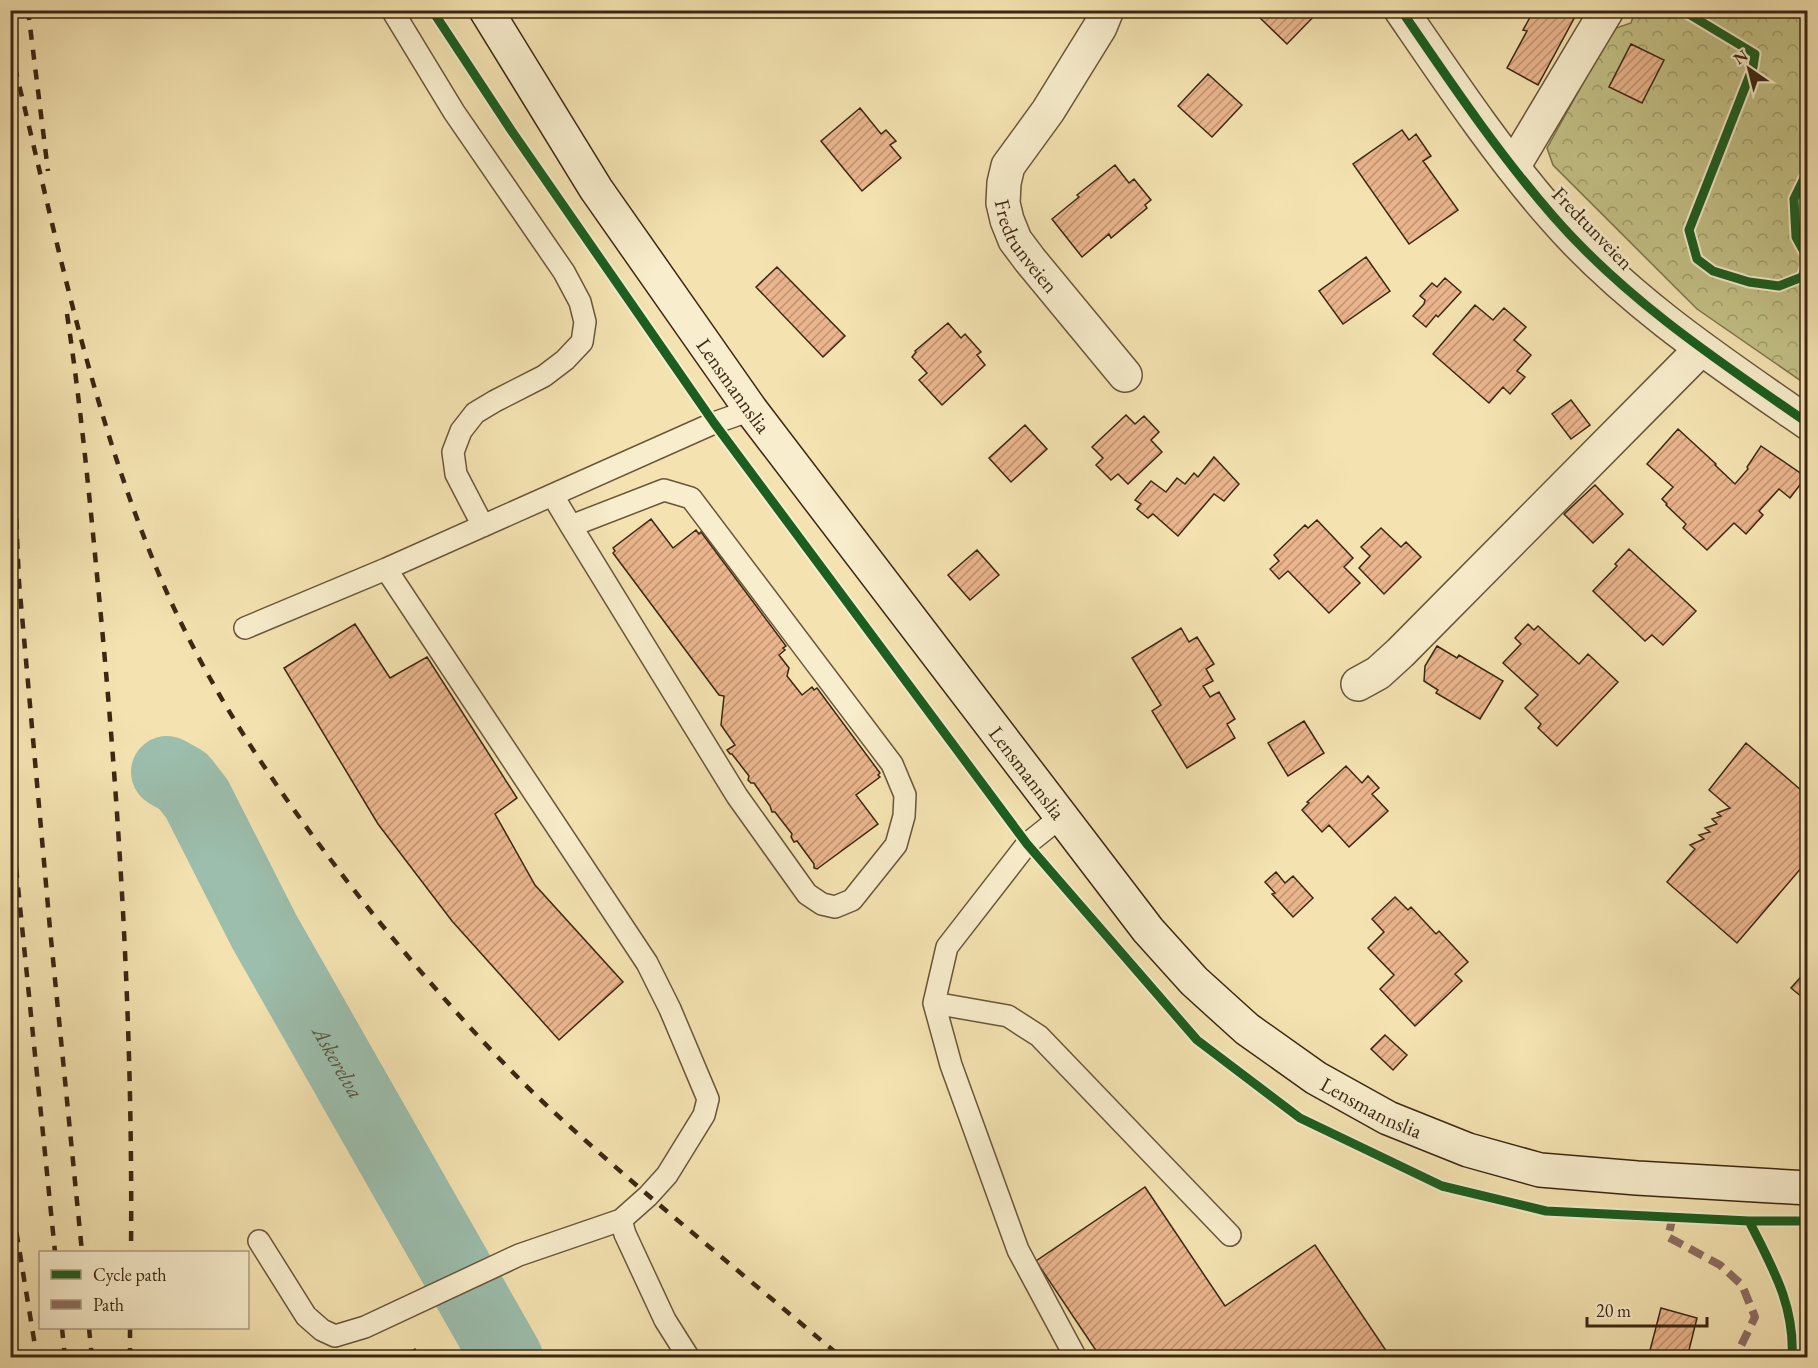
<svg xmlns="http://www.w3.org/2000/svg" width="1818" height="1368" font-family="'EB Garamond',serif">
	<defs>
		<pattern id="forest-crowns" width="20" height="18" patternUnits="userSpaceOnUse" patternTransform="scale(1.5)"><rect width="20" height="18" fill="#c3c186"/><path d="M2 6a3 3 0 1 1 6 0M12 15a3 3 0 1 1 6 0" fill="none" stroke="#a09d6c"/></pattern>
		<pattern id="building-hatch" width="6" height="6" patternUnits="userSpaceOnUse" patternTransform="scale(1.5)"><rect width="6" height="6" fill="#eab58d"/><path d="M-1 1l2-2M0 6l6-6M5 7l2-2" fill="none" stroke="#bf9372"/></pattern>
	</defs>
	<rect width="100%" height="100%" fill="#f4e3b1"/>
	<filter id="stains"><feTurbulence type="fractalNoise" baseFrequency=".00333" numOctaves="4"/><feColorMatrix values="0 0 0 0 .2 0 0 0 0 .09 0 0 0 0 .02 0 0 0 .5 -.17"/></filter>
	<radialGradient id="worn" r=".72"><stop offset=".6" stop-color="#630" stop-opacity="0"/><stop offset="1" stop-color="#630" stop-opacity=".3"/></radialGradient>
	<!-- forest -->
	<path fill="url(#forest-crowns)" stroke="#7f744c" stroke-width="1.5" d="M 1635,11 L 1807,11 L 1807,385 L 1697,309 L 1553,165 L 1547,148 L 1613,29 L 1631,23 Z"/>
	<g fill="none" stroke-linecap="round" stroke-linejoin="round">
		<!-- river -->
		<path stroke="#9cbead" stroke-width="72" id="s1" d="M 167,772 L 183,781 L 197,799 L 264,931 L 507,1358"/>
	</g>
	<!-- building -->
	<path fill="url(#building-hatch)" stroke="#3b2713" stroke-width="1.5" d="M 1266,10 L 1320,10 L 1287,44 L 1259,17 Z
		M 1534,10 L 1572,10 L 1577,13 L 1538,85 L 1507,68 L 1527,31 L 1523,30 Z
		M 1631,44 L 1664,60 L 1642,103 L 1609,87 Z
		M 1208,74 L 1242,105 L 1212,137 L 1178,106 Z
		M 860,108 L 881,134 L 886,130 L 896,141 L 890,145 L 901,158 L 862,191 L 821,141 Z
		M 1402,130 L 1409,140 L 1416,134 L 1431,156 L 1423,161 L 1458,210 L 1409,244 L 1353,164 Z
		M 1115,165 L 1129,183 L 1134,179 L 1151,200 L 1145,205 L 1147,208 L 1111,238 L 1109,234 L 1082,257 L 1052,219 L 1079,197 L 1077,195 Z
		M 1366,257 L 1390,291 L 1343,324 L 1319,291 Z
		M 777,267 L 845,336 L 823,357 L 756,287 Z
		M 1445,278 L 1461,292 L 1438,317 L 1436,315 L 1426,327 L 1413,316 L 1424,304 L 1425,300 L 1420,296 L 1432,283 L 1437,287 Z
		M 1475,305 L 1493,320 L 1504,308 L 1526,327 L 1514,340 L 1531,355 L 1517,371 L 1525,377 L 1510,394 L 1503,387 L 1489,403 L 1433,354 Z
		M 948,323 L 961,338 L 965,334 L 981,352 L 977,355 L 985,365 L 942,405 L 919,380 L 927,373 L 912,357 L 916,352 L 915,351 Z
		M 1571,400 L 1590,425 L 1571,439 L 1552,414 Z
		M 1126,415 L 1135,424 L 1144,416 L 1159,432 L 1151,440 L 1162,452 L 1128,484 L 1118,474 L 1111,480 L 1096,465 L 1103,458 L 1092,447 Z
		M 1025,425 L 1047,449 L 1011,482 L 989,458 Z
		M 1678,429 L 1716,464 L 1715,465 L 1735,484 L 1748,469 L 1747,467 L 1761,446 L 1806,477 L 1790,498 L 1779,489 L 1759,511 L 1763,515 L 1746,534 L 1734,523 L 1707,550 L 1683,528 L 1686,524 L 1666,505 L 1667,504 L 1662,499 L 1673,487 L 1647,464 Z
		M 1214,457 L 1239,484 L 1224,501 L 1214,494 L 1178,536 L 1153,514 L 1148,518 L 1137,509 L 1141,504 L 1135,500 L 1151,481 L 1166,492 L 1177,478 L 1185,484 L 1194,473 L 1198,477 Z
		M 1595,485 L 1623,514 L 1593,543 L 1564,514 Z
		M 651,519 L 673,548 L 696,530 L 699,534 L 701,532 L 786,646 L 783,648 L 785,650 L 779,655 L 789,668 L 787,676 L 802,695 L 812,687 L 814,690 L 817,688 L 880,773 L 878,775 L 880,777 L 856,795 L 878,824 L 817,869 L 814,868 L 814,864 L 797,841 L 794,842 L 791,837 L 792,834 L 775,812 L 772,812 L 770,806 L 754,783 L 751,783 L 748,780 L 749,776 L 732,754 L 730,754 L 727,750 L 735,745 L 721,725 L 724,696 L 719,695 L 613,553 L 615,551 L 613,548 Z
		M 1317,520 L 1353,558 L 1344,567 L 1360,583 L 1329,613 L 1288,571 L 1279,579 L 1270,569 L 1279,561 L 1274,555 L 1305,525 L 1308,528 Z
		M 1381,528 L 1401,547 L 1406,542 L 1421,557 L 1384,594 L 1359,568 L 1370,556 L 1361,547 Z
		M 1629,549 L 1696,611 L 1663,645 L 1652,635 L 1645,641 L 1593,591 L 1617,566 L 1615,564 Z
		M 977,550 L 999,575 L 970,600 L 948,575 Z
		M 355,624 L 390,678 L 427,657 L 517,798 L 495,814 L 535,885 L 623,982 L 559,1040 L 452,921 L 378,824 L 284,668 Z
		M 1528,624 L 1534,630 L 1538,626 L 1579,664 L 1588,654 L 1618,682 L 1557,746 L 1538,728 L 1541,724 L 1525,708 L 1538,695 L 1503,663 L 1521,644 L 1515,638 Z
		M 1181,628 L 1189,642 L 1197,637 L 1214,664 L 1206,669 L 1213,681 L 1203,686 L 1210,697 L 1219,692 L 1235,719 L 1227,724 L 1235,738 L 1187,768 L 1152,711 L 1161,705 L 1132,658 Z
		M 1437,646 L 1457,658 L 1459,655 L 1503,681 L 1480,719 L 1436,693 L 1438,690 L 1424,681 L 1425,666 Z
		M 1304,721 L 1324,753 L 1288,776 L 1268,743 Z
		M 1746,743 L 1808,796 L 1808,872 L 1802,867 L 1737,943 L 1667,882 L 1695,849 L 1690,845 L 1704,839 L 1699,835 L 1710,832 L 1705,828 L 1717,824 L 1712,819 L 1721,816 L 1717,813 L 1730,808 L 1709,790 Z
		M 1346,766 L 1362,783 L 1368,776 L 1379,788 L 1372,794 L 1388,811 L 1349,847 L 1329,825 L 1322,832 L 1302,810 L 1309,803 L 1307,802 Z
		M 1276,872 L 1285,883 L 1293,876 L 1313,898 L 1293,917 L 1272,894 L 1275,893 L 1265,882 Z
		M 1395,897 L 1408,910 L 1411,907 L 1436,934 L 1439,931 L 1468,962 L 1455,974 L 1462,981 L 1415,1026 L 1380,989 L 1394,975 L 1368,948 L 1384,932 L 1372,919 Z
		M 1808,969 L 1808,1002 L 1791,988 Z
		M 1385,1035 L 1407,1055 L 1393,1070 L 1371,1049 Z
		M 1145,1187 L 1225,1306 L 1315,1245 L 1391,1358 L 1101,1358 L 1036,1261 Z
		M 1661,1308 L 1697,1318 L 1687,1358 L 1648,1358 Z
		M 415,1349 L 420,1358 L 401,1358 Z"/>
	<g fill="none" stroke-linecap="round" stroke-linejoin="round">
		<!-- lane casing -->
		<g stroke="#69563a" stroke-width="24">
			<path id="lane" d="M 392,10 L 454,112 L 564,272 L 580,302 L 585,322 L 582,342 L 565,360 L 544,376 L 495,401 L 475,413 L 461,431 L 453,452 L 456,474 L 483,526
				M 553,496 L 571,526 L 737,796 L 807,894 L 822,904 L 835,907 L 852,900 L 896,845 L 904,816 L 905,795 L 892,764 L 691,498 L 664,490 L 571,526
				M 245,628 L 386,569 L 714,423 L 751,410
				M 1062,816 L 1027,844 L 947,947 L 934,1003 L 951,1065 L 1018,1250 L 1076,1358
				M 934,1003 L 1008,1016 L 1039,1036 L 1230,1235
				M 621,1220 L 625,1234 L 665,1320 L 689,1358
				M 259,1241 L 306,1316 L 322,1330 L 335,1336 L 365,1327 L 519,1255 L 621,1220 L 648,1196 L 667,1175 L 704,1115 L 708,1099 L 670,1009 L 647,963 L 386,569"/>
		</g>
		<!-- street casing -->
		<g stroke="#69563a" stroke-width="36">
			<g id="street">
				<path id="s2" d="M 1107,10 L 1100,27 L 1048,111 L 1008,166 L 1004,183 L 1003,203 L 1007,220 L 1015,240 L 1030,260 L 1125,375"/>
				<path d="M 1401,10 C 1449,80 1497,152 1553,216 C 1625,299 1718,361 1808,423"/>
				<path d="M 1513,167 L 1607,10"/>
				<path d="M 1358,684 L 1378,673 L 1400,653 L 1701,349"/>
			</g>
		</g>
		<!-- secondary casing -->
		<g stroke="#3b2713" stroke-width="36">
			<g id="secondary">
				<path id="s3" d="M 486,10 L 596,189 L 751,410 L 1148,930 L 1194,981 L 1247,1029 L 1316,1078 L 1388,1118 L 1468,1150 L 1540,1170 L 1637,1178 L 1808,1188"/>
			</g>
		</g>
		<!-- lane -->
		<use href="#lane" stroke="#f8edcc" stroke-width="21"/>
		<!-- street -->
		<use href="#street" stroke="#f8edcc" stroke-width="33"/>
		<!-- secondary -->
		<use href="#secondary" stroke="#f8edcc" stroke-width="33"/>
		<!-- rail -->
		<path stroke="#3b2713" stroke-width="4.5" stroke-dasharray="10 10" stroke-linecap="butt" d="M 28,10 L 48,171
			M 10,48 C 54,224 88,404 158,572 C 212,701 294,816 381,924 C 432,986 485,1047 543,1102 C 639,1191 742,1273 842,1358
			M 67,314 C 81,407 90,502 99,596 C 120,814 133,1034 131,1252
			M 10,379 L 19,582 L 50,929 L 82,1252
			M 10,808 L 55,1252
			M 10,1193 L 37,1358
			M 62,1328 L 65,1358
			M 89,1328 L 92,1358
			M 130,1358 L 130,1328"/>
		<!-- quiet -->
		<path stroke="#8d6e63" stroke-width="8" stroke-dasharray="15 8" stroke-linecap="butt" d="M 1673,1216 L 1668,1237 L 1720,1265 L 1742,1285 L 1755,1317 L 1735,1358"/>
		<!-- cycleway casing -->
		<g stroke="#f8edcc" stroke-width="13">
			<path id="cycleway" d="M 432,10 L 511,130 L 714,423 L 1027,844 L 1197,1040 L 1300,1118 L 1442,1186 L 1546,1211 L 1749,1221 L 1808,1221
				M 1401,10 C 1449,80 1497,152 1553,216 C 1625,299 1718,361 1808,423
				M 1682,10 L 1755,54 L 1753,67 L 1689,230 L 1697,259 L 1713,271 L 1749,282 L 1779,286 L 1802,277 L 1808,261
				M 1808,170 L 1794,199 L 1796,237 L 1808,259
				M 1749,1221 C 1772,1267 1795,1305 1792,1358"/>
		</g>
		<!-- cycleway -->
		<use href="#cycleway" stroke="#1b5e20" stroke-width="9"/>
	</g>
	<g text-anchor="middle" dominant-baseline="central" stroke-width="6" stroke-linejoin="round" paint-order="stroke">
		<!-- street labels -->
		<g font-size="21" fill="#3b2713" stroke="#f8edcc">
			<text transform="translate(1593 228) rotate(46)">Fredtunveien</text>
			<text stroke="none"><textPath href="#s2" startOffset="272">Fredtunveien</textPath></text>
			<text stroke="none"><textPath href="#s3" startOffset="450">Lensmannslia</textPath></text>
			<text stroke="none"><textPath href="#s3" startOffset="936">Lensmannslia</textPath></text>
			<text stroke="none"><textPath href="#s3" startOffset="1422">Lensmannslia</textPath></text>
		</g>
		<!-- water labels -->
		<g font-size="22" font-style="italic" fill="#585441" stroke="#f8edcc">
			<text stroke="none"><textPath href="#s1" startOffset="340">Askerelva</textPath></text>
		</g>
	</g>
	<!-- margin -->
	<rect width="1818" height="1368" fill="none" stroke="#f4e3b1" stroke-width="36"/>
	<rect x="12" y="12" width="1794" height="1344" fill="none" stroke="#3b2713" stroke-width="3"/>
	<rect x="18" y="18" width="1782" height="1332" fill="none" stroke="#3b2713" stroke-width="1.5"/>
	<!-- legend -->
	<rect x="39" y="1251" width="210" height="78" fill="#f8edcc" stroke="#ac9e82" stroke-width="1.5"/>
	<rect x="51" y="1270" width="30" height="9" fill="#1b5e20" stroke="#ac9e82" stroke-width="1.5"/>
	<text x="93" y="1281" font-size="18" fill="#3b2713">Cycle path</text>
	<rect x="51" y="1300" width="30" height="9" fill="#8d6e63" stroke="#ac9e82" stroke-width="1.5"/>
	<text x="93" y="1311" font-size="18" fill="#3b2713">Path</text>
	<!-- north arrow -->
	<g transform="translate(1749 69) rotate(325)" stroke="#f8edcc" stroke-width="4.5" paint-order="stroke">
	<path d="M0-4.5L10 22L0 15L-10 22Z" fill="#3b2713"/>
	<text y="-9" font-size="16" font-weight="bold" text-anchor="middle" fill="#3b2713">N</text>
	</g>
	<!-- scale -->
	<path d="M1587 1317v9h120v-9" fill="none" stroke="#3b2713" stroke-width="3"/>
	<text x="1596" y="1317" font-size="18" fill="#3b2713" stroke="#f8edcc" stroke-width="4.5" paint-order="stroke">20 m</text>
	<rect width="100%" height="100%" filter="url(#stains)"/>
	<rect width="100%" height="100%" fill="url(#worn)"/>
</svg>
